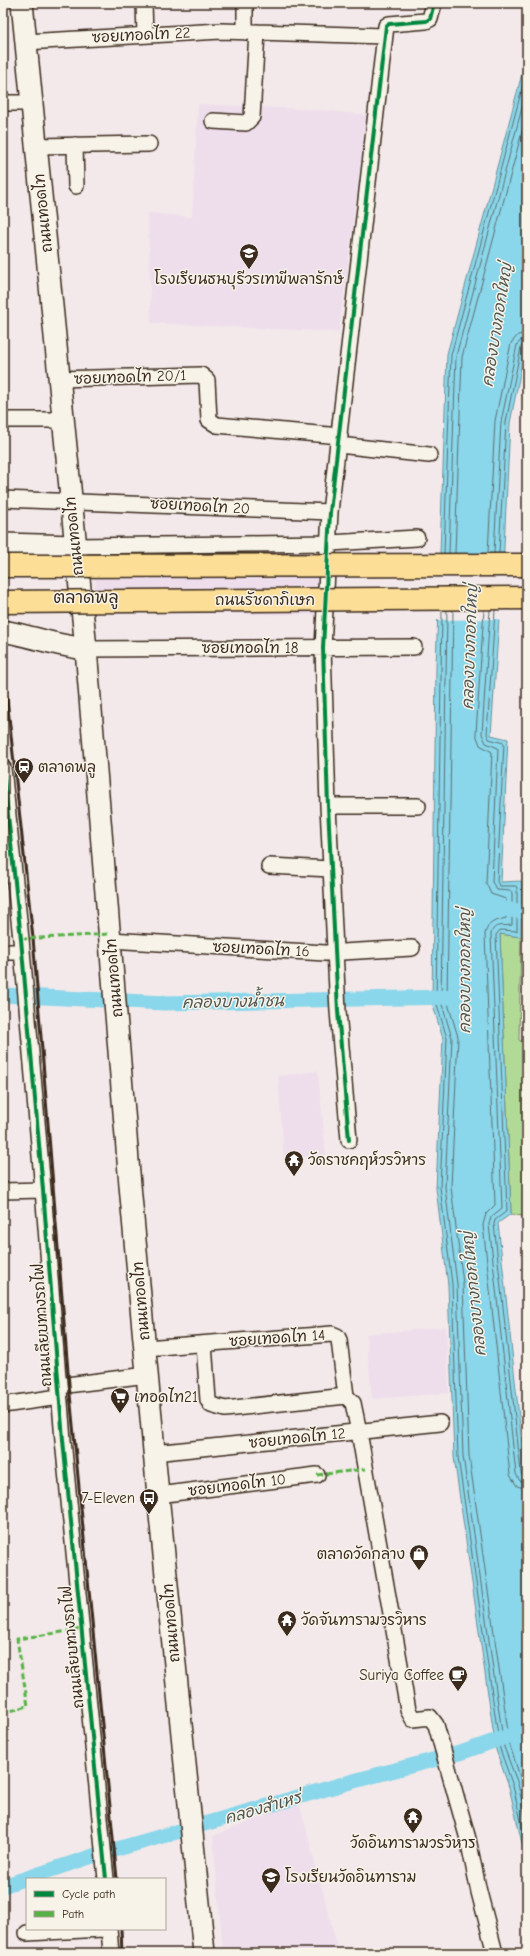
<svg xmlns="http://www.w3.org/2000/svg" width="530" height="1956" font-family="'Comic Neue','Playpen Sans Thai',sans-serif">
	<rect width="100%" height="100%" fill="#f3e9ea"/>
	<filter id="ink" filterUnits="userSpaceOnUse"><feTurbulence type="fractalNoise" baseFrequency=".025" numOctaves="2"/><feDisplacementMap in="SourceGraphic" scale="8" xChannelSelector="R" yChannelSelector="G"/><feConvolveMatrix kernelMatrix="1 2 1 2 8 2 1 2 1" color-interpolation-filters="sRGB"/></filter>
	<g filter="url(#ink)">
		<!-- built -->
		<path fill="#eedeec" d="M 198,104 L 319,110 L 367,115 L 339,332 L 151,323 L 148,213 L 192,217 Z
			M 93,547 L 326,547 L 317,615 L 96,612 Z
			M 318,1071 L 326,1155 L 284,1159 L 278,1076 Z
			M 446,1327 L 449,1393 L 372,1399 L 366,1334 Z
			M 299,1802 L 339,1953 L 223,1953 L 213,1836 Z"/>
		<!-- green -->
		<path fill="#b1da97" stroke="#76825a" d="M 500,934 L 521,937 L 519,1040 L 527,1044 L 527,1217 L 511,1214 Z"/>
		<!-- water -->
		<path fill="#8ad6ea" stroke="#6a9198" d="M 527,55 L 527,339 L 510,423 L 504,547 L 491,735 L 508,739 L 501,882 L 522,881 L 521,937 L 500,934 L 511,1214 L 498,1223 L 527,1491 L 527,1865 L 509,1787 L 496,1750 L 454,1457 L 448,1285 L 436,1188 L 443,1039 L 432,1002 L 436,666 L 447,354 Z"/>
		<!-- pier -->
		<path fill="#f3e9ea" d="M 438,554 L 505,554 L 501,619 L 436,620 Z"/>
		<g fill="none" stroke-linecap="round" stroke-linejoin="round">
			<!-- shore -->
			<path stroke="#5b6f70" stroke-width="1" d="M 444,553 L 451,355 L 527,70
				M 449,553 L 456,356 L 527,89
				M 455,553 L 462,357 L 527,113
				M 488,553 L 495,421 L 511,343 L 518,335 L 527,333
				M 494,553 L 501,422 L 517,345 L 521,340 L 527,339
				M 499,553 L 506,422 L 521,347 L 523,344 L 527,344
				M 484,610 L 476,734 L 480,745 L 492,752 L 486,883 L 491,894 L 506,899 L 506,918 C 496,921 488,921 485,934 L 495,1205 L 486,1214 L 483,1225 L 510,1475 L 517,1486 L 527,1489
				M 490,610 L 482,734 L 486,743 L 498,748 L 492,882 L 497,890 L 511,891 L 512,893 L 512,925 C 503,927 494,922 491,934 L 502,1208 L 491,1217 L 489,1224 L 516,1474 L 520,1481 L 527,1483
				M 495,610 L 487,734 L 489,739 L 504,743 L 497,882 L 500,886 L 516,886 L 517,888 L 517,931 L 500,930 L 496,935 L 507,1211 L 495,1220 L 494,1224 L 521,1473 L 523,1477 L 527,1478
				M 442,611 L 436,1001 L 447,1038 L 440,1187 L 452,1284 L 458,1457 L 500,1749 L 513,1786 L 527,1847
				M 447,611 L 441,1001 L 452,1038 L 445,1187 L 457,1284 L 463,1456 L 504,1747 L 518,1784 L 527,1825
				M 453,611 L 447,1000 L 458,1037 L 451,1187 L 463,1283 L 469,1456 L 510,1746 L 527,1798"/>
			<!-- canal -->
			<path stroke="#8ad6ea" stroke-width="15" d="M 502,909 L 527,912
				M 3,995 L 165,1003 L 451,997
				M 3,1886 L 93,1856 L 350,1782 L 463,1752 L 514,1734"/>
			<!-- street casing -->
			<g stroke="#3b2a1e" stroke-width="18">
				<path id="street" d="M 144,3 L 145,35
					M 245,3 L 245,32
					M 25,42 L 221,31 L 384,36
					M 3,103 L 31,103
					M 213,121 L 246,123 L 252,117 L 257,32
					M 75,145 L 76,186
					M 36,146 L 149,144
					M 59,379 L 201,375 L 207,380 L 209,420 L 217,425 L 340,436
					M 3,420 L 63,420
					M 339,445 L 429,455
					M 3,499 L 330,512
					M 75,546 L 330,543 L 417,538
					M 86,649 L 414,647
					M 3,768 L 21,939 L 43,1190 L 63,1440 L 106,1879
					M 328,806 L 418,806
					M 269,866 L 331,869
					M 110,940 L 325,953 L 412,948
					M 3,952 L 22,952
					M 349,1140 L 338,1011 L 328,806 L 323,648 L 330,512 L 386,26 L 389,24 L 426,21 L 430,19 L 434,3
					M 3,1191 L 43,1190
					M 204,1344 L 208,1400 L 211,1405 L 225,1409 L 346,1396
					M 145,1348 L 332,1334 L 337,1336 L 339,1340 L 346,1396 L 353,1403 L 359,1432 L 408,1710 L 413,1719 L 430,1717 L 436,1725 L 468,1839 L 479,1892 L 495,1953
					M 59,1386 L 147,1375
					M 3,1405 L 59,1397
					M 154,1453 L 440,1423
					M 158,1495 L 317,1475
					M 109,1929 L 111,1953
					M 27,1933 L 103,1929"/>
			</g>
			<!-- secondary casing -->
			<g stroke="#3b2a1e" stroke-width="24">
				<path id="secondary" d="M 22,3 L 86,649 L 130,1185 L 158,1495 L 204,1953
					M 3,544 L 75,546
					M 3,631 C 31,636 57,646 86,649"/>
			</g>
			<!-- street -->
			<use href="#street" stroke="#f7f3e8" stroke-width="15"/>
			<!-- secondary -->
			<use href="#secondary" stroke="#f7f3e8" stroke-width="21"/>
			<!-- rail -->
			<path stroke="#3b2a1e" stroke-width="3" d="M 3,662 L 33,938 L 69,1384 L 117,1879
				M 121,1929 L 122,1953"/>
			<!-- primary-bridge casing -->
			<g stroke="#3b2a1e" stroke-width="25" stroke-linecap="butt">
				<path id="primary-bridge" d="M 3,566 L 527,565
					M 3,602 L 527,598"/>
			</g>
			<!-- primary-bridge -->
			<use href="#primary-bridge" stroke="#fcde96" stroke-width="22"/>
			<!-- quiet -->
			<path stroke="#57b245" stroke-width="3" stroke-dasharray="6 3" stroke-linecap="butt" d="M 21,939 L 110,934
				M 317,1475 L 366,1469
				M 3,1713 L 28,1706 L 17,1639 L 82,1629"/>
			<!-- cycleway casing -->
			<g stroke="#f7f3e8" stroke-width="6">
				<path id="cycleway" d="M 3,768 L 21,939 L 43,1190 L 63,1440 L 106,1879
					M 349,1140 L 338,1011 L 328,806 L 323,648 L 330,512 L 386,26 L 389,24 L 426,21 L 430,19 L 434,3"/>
			</g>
			<!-- cycleway -->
			<use href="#cycleway" stroke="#00873e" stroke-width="4"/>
		</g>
	</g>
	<!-- icons -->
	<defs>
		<g id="school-pin" transform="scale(1)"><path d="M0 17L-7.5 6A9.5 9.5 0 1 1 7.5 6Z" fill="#3b2a1e" stroke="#f7f3e8"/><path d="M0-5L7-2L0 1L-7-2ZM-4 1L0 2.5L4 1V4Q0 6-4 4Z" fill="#fff"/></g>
		<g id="station-pin" transform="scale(1)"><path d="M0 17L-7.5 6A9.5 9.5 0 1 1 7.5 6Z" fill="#3b2a1e" stroke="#f7f3e8"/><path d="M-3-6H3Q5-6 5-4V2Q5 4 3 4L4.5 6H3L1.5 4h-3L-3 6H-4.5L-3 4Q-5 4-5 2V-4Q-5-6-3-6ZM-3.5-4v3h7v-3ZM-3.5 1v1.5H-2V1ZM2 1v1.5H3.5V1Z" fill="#fff"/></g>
		<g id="temple-pin" transform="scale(1)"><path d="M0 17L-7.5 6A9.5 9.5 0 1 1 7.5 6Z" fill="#3b2a1e" stroke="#f7f3e8"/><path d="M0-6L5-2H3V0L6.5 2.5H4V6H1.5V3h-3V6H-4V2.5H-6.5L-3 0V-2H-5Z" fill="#fff"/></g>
		<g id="supermarket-pin" transform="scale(1)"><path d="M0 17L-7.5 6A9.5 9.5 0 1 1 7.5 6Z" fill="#3b2a1e" stroke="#f7f3e8"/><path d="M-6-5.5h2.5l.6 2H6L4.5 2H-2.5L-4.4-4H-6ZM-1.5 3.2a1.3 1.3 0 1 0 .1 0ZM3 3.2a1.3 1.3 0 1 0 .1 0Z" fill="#fff"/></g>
		<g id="bus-pin" transform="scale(1)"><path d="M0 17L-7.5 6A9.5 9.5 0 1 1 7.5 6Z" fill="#3b2a1e" stroke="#f7f3e8"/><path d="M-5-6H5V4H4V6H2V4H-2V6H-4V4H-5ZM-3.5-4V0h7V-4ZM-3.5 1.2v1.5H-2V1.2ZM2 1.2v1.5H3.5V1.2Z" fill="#fff"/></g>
		<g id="shop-pin" transform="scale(1)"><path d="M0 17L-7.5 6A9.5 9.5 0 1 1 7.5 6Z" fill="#3b2a1e" stroke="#f7f3e8"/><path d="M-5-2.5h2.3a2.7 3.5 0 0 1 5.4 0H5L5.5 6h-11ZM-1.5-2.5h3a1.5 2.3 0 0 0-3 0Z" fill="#fff"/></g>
		<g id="cafe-pin" transform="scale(1)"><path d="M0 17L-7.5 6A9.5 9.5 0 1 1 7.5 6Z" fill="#3b2a1e" stroke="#f7f3e8"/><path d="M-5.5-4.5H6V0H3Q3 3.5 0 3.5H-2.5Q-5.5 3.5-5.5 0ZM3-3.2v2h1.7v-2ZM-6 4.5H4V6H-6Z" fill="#fff"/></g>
	</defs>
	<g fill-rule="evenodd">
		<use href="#school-pin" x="249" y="253"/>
		<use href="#station-pin" x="24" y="767"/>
		<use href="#temple-pin" x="294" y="1160"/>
		<use href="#supermarket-pin" x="120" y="1397"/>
		<use href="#bus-pin" x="149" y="1498"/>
		<use href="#shop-pin" x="419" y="1554"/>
		<use href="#temple-pin" x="287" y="1620"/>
		<use href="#cafe-pin" x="458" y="1675"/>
		<use href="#temple-pin" x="413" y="1817"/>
		<use href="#school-pin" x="271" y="1877"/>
	</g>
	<g text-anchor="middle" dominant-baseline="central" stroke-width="3" stroke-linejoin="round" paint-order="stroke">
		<!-- street labels -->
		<g font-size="15" fill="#3b2a1e" stroke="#f7f3e8">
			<text transform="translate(141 35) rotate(-3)">ซอยเทอดไท 22</text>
			<text transform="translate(43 213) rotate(-96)">ถนนเทอดไท</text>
			<text transform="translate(130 377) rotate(-2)">ซอยเทอดไท 20/1</text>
			<text transform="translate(200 506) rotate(3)">ซอยเทอดไท 20</text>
			<text transform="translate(74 536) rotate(-96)">ถนนเทอดไท</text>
			<text x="265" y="600">ถนนรัชดาภิเษก</text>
			<text x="250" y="648">ซอยเทอดไท 18</text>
			<text transform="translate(261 949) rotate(3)">ซอยเทอดไท 16</text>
			<text transform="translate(114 978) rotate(-95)">ถนนเทอดไท</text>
			<text transform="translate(141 1301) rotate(-95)">ถนนเทอดไท</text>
			<text transform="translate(42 1325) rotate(-94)">ถนนเลียบทางรถไฟ</text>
			<text transform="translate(277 1338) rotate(-4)">ซอยเทอดไท 14</text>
			<text transform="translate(297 1438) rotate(-6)">ซอยเทอดไท 12</text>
			<text transform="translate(237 1485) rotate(-7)">ซอยเทอดไท 10</text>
			<text transform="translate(171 1623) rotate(-95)">ถนนเทอดไท</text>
			<text transform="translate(72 1647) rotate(-96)">ถนนเลียบทางรถไฟ</text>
		</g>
		<!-- poi labels -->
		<g font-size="15" fill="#3b2a1e" stroke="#f7f3e8" text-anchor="start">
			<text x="249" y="279" text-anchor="middle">โรงเรียนธนบุรีวรเทพีพลารักษ์</text>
			<text x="38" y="767">ตลาดพลู</text>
			<text x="308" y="1160">วัดราชคฤห์วรวิหาร</text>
			<text x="134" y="1397">เทอดไท21</text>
			<text x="135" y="1498" text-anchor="end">7-Eleven</text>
			<text x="405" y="1554" text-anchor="end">ตลาดวัดกลาง</text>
			<text x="301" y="1620">วัดจันทารามวรวิหาร</text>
			<text x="444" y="1675" text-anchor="end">Suriya Coffee</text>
			<text x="413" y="1843" text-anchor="middle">วัดอินทารามวรวิหาร</text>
			<text x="285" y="1877">โรงเรียนวัดอินทาราม</text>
		</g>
		<!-- water labels -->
		<g font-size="16" font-style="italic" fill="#4f5551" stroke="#f7f3e8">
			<text transform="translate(497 325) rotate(-81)">คลองบางกอกใหญ่</text>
			<text transform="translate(470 647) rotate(-88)">คลองบางกอกใหญ่</text>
			<text transform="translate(465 971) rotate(-90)">คลองบางกอกใหญ่</text>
			<text transform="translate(233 1002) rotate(-1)">คลองบางน้ำชน</text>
			<text transform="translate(474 1294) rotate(-96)">คลองบางกอกใหญ่</text>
			<text transform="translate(263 1808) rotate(-16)">คลองสำเหร่</text>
		</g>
		<!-- quarter labels -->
		<g font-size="17" fill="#3b2a1e" stroke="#f7f3e8">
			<text x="86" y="597">ตลาดพลู</text>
		</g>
	</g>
	<!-- margin -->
	<rect width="530" height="1956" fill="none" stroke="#f7f3e8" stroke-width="16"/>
	<rect x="8" y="8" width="514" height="1940" fill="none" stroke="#3b2a1e" stroke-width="1.5" filter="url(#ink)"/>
	<!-- legend -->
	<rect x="26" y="1878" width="140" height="52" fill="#f7f3e8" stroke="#aca397"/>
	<rect x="34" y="1891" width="20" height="6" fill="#00873e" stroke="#aca397"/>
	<text x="62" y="1898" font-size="12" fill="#3b2a1e">Cycle path</text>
	<rect x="34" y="1911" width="20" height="6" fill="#57b245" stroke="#aca397"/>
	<text x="62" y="1918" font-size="12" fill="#3b2a1e">Path</text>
</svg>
